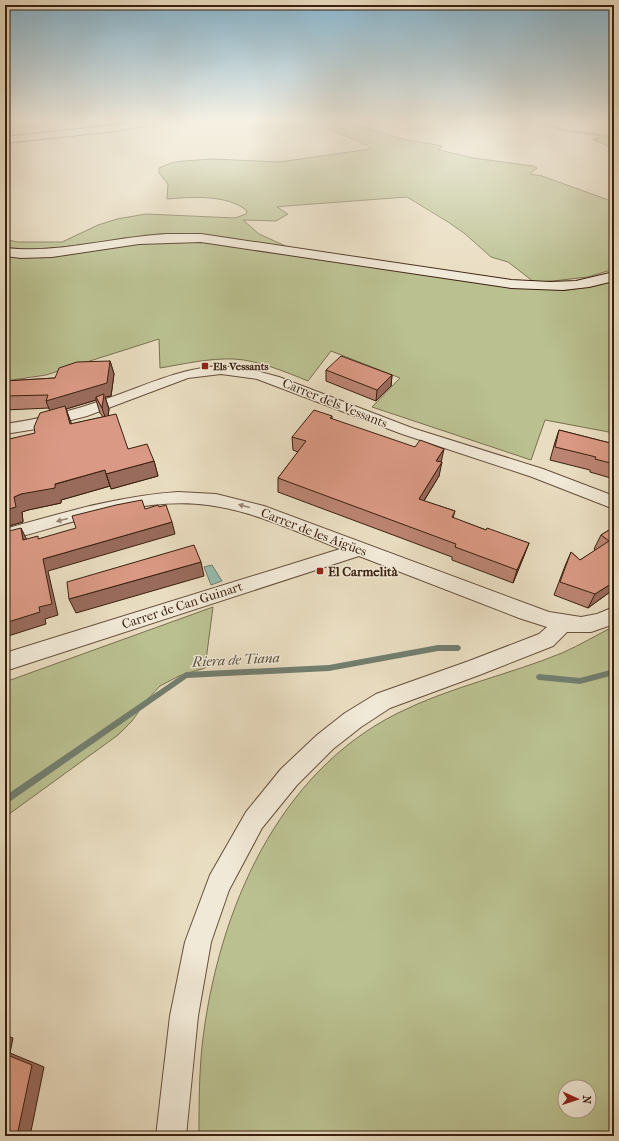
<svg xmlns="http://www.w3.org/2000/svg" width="619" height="1141" font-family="'IM FELL French Canon',serif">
	<rect width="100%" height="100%" fill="#e9ddc1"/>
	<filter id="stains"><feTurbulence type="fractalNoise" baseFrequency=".005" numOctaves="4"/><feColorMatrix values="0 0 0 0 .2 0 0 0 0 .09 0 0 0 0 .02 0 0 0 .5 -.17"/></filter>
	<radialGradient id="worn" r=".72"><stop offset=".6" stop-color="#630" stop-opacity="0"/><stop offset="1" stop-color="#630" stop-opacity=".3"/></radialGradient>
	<!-- green -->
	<path fill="#bac090" stroke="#7a7050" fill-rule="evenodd" d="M 322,122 L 344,123 L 364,127 L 362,127 L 403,139 L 442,146 L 439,150 L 473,158 L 533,166 L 537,168 L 530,174 L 542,176 L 614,202 L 614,269 L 588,277 L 553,281 L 534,282 L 508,262 L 491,257 L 464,233 L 448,222 L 407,197 L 286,206 L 277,207 L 288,214 L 276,221 L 243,220 L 259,234 L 290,248 L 216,236 L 181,234 L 33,250 L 5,247 L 5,239 L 17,242 L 62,242 L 98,225 L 117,219 L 146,214 L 235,218 L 246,214 L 247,211 C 228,194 190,197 167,199 L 168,184 L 159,173 L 159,168 L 171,163 L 183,161 L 214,159 L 279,162 L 371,149 L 367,145 L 329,129 Z
		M 604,136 L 614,137 L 614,149 L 593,139 Z
		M 194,241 L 237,245 L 516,288 L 568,290 L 614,281 L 614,433 L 545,420 L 531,460 L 372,407 L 400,378 L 331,351 L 308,381 C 286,372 257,360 234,359 C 209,358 184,364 160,368 L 159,339 L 46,375 L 5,381 L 5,254 L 149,242 Z
		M 213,607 L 205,668 L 179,676 L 160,686 L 146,701 L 132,721 L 118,735 L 5,817 L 5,682 Z
		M 614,626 L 614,1136 L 199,1136 C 199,1103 199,1070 203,1038 C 219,911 277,773 398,713 C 450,687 508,675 562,653 C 580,645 597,635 614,626 ZM 565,1087 L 589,1087 L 589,1111 L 565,1111 Z"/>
	<!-- water -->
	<path fill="#98bcaf" stroke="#727e6f" d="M 212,565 L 222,581 L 211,585 L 204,567 Z"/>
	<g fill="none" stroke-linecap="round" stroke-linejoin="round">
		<!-- stream -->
		<path fill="#727e6f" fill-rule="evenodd" d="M 518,120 L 522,120 L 568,130 L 614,136 L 614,138 L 568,132 Z
			M 438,645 L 458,645 L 460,646 L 461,648 L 460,650 L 458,651 L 438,651 L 329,671 L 187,678 L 5,805 L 5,796 L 186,672 L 329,665 Z
			M 614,669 L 614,675 L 580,684 L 539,680 L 537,679 L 536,677 L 537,675 L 539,674 L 580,678 Z"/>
		<!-- lane casing -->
		<g stroke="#664f3c" stroke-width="2">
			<path id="lane" d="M 155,120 L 162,120 L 142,125 L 140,124 Z"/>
		</g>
		<!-- street casing -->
		<g stroke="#664f3c" stroke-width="2">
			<path id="street" d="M 142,122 L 145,122 L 146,124 L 145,126 L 116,131 L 5,143 L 5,137 Z
				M 221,366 L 249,369 L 279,377 L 412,428 L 543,469 L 614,496 L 614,509 L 532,477 L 402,434 L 257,379 L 221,374 L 188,378 L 87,416 L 36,429 L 5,434 L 5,424 C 40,419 73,411 106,399 C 145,386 179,368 221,366 Z
				M 178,492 L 216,494 L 264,506 L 549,612 L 581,617 L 597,614 L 614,607 L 614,624 L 591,632 L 567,632 L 553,646 L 482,674 L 390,708 L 361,727 L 333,749 L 297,785 L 262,828 L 229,890 L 211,942 L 198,1016 L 186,1136 L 156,1136 L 170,1016 L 185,942 L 210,875 L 246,812 L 281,769 L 317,735 L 345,713 L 376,694 L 469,661 L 539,634 L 547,627 L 519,618 L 359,556 L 5,671 L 5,653 L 340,549 C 297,532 254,511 208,505 C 142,496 68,524 5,541 L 5,529 C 62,513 118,496 178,492 Z"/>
		</g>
		<!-- secondary casing -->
		<g stroke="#3a200f" stroke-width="2">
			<path id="secondary" d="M 166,234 L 201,234 L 511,280 L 550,282 L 576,281 L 614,272 L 614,281 L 589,287 L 563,290 L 511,288 L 201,242 L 139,244 L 52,257 L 21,258 L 5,256 L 5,248 C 59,254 112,237 166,234 Z"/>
		</g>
		<!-- lane -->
		<use href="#lane" fill="#f1e9d7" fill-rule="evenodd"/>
		<!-- street -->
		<use href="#street" fill="#f1e9d7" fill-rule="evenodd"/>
		<!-- secondary -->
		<use href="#secondary" fill="#f1e9d7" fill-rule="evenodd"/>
	</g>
	<!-- wall -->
	<path fill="#bb8472" stroke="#3a200f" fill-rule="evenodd" d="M 110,361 L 114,374 L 111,396 L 105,397 L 109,409 L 108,415 L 128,449 L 154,461 L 158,476 L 111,489 L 110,486 L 61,500 L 61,503 L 28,510 L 22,512 L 23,522 L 5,527 L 35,433 L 50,410 L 49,408 L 5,410 L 5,381 L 55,378 ZM 96,400 L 100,413 L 103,417 L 71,424 L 66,409 Z
		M 326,370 L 392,375 L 391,386 L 376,401 L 326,381 Z
		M 332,416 L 332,419 L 441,462 L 439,476 L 424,501 L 455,511 L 453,518 L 486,530 L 529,543 L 513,583 L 452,560 L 452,557 L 278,492 L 278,478 L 298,452 L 293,450 L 292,437 Z
		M 559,430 L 614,444 L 614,479 L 590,472 L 590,470 L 550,460 L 555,442 Z
		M 614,527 L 614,589 L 588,608 L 554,595 L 565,566 L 571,552 L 580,560 L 596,550 L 594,549 L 601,535 Z"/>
	<!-- shaded-wall -->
	<path fill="#996b5c" stroke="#3a200f" d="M 110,361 L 114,374 L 111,396 L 105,397 L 109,409 L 107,423 L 102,408 L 96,397 L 96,400 L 66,409 L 71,422 L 75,439 L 51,414 L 46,401 Z
		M 392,375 L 391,386 L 376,401 L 377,390 Z
		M 444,449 L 441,463 L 436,461 Z
		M 154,461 L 158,476 L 111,489 L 106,474 Z
		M 442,462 L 439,476 L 417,512 L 419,499 Z
		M 105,470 L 110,486 L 61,500 L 61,503 L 28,510 L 22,512 L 23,522 L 5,527 L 5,510 L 14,497 L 21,494 Z
		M 172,522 L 175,534 L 48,571 L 58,615 L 45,619 L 46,624 L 5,637 L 5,623 L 39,607 L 43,559 Z
		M 21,528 L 27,540 L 23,540 Z
		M 529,543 L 524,556 L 513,583 L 517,570 Z
		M 201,562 L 204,576 L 76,613 L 69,599 Z
		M 614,582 L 614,589 L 588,608 L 595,594 Z
		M 5,1035 L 13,1038 L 10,1053 L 44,1067 L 30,1136 L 17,1136 L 5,1054 Z"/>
	<!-- building -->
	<path fill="#da9984" stroke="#3a200f" d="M 341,356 L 392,375 L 377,390 L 326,370 Z
		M 110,361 L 107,383 L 46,401 L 48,395 L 5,396 L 5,381 L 55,378 L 59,368 L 77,362 Z
		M 104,394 L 102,408 L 96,397 Z
		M 65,406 L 70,424 L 116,414 L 128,449 L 147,444 L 154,461 L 106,474 L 105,470 L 55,484 L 55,488 L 21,494 L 14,497 L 16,507 L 5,510 L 5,440 L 35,433 L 34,427 L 40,413 Z
		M 314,410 L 332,416 L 330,418 L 415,447 L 420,440 L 444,449 L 436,461 L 442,462 L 419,499 L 455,511 L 452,517 L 486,530 L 487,528 L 529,543 L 517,570 L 455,547 L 456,544 L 278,478 L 306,441 L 292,437 Z
		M 559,430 L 614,444 L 614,464 L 595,459 L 596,457 L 555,447 Z
		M 142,500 L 145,509 L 158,505 L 159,507 L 166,505 L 172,522 L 43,559 L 52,604 L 39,607 L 40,612 L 5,623 L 5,532 L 21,528 L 23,540 L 38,536 L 38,539 L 76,528 L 72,516 L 116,505 Z
		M 614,527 L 614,582 L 595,594 L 560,582 L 571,552 L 580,560 L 609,541 L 601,535 Z
		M 194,545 L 201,562 L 69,599 L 67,582 Z
		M 5,1054 L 32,1065 L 17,1136 L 5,1136 Z"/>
	<!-- one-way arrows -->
	<defs><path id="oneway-solid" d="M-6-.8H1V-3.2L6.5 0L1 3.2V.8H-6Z"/></defs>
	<g fill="#968473">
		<use href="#oneway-solid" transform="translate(244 506) rotate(-165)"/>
		<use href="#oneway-solid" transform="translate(62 520) rotate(165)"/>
	</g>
	<!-- sky -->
	<linearGradient id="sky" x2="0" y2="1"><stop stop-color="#88b7d1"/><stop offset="0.43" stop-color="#f5f0e3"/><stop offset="1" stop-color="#f5f0e3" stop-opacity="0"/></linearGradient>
	<rect width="619" height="280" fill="url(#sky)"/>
	<!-- markers -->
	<g fill="#8f2418" stroke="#f1e9d7" stroke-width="1.5">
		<rect x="201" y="362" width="8" height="8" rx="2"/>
		<rect x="316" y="567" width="8" height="8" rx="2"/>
	</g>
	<g text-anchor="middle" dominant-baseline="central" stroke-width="3" stroke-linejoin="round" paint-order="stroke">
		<!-- far-poi labels -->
		<g font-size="11" font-weight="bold" fill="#3a200f" stroke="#f1e9d7" text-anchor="start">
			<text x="213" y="366">Els Vessants</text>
		</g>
		<!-- street labels -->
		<g font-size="13" fill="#3a200f" stroke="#f1e9d7">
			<text transform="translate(335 403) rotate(22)">Carrer dels Vessants</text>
			<text transform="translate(314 532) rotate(21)">Carrer de les Aigües</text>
			<text transform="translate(182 605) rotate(-18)">Carrer de Can Guinart</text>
		</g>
		<!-- poi labels -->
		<g font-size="13" font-weight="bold" fill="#3a200f" stroke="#f1e9d7" text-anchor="start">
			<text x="328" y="571">El Carmelità</text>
		</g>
		<!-- water labels -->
		<g font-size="14" font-style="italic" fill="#564f3f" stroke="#f1e9d7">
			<text transform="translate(236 660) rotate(-3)">Riera de Tiana</text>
		</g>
	</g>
	<!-- margin -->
	<rect width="619" height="1141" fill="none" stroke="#e9ddc1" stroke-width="20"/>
	<rect x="6" y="6" width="607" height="1129" fill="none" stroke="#3a200f" stroke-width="2"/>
	<rect x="10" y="10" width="599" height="1121" fill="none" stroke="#3a200f"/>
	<!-- north arrow -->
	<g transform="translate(577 1099) rotate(93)"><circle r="19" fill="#f1e9d7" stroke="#a89987"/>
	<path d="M0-3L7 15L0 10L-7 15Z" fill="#8f2418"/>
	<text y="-6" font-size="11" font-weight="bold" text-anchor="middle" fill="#3a200f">N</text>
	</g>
	<rect width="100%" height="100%" filter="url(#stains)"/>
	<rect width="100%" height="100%" fill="url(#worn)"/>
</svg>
